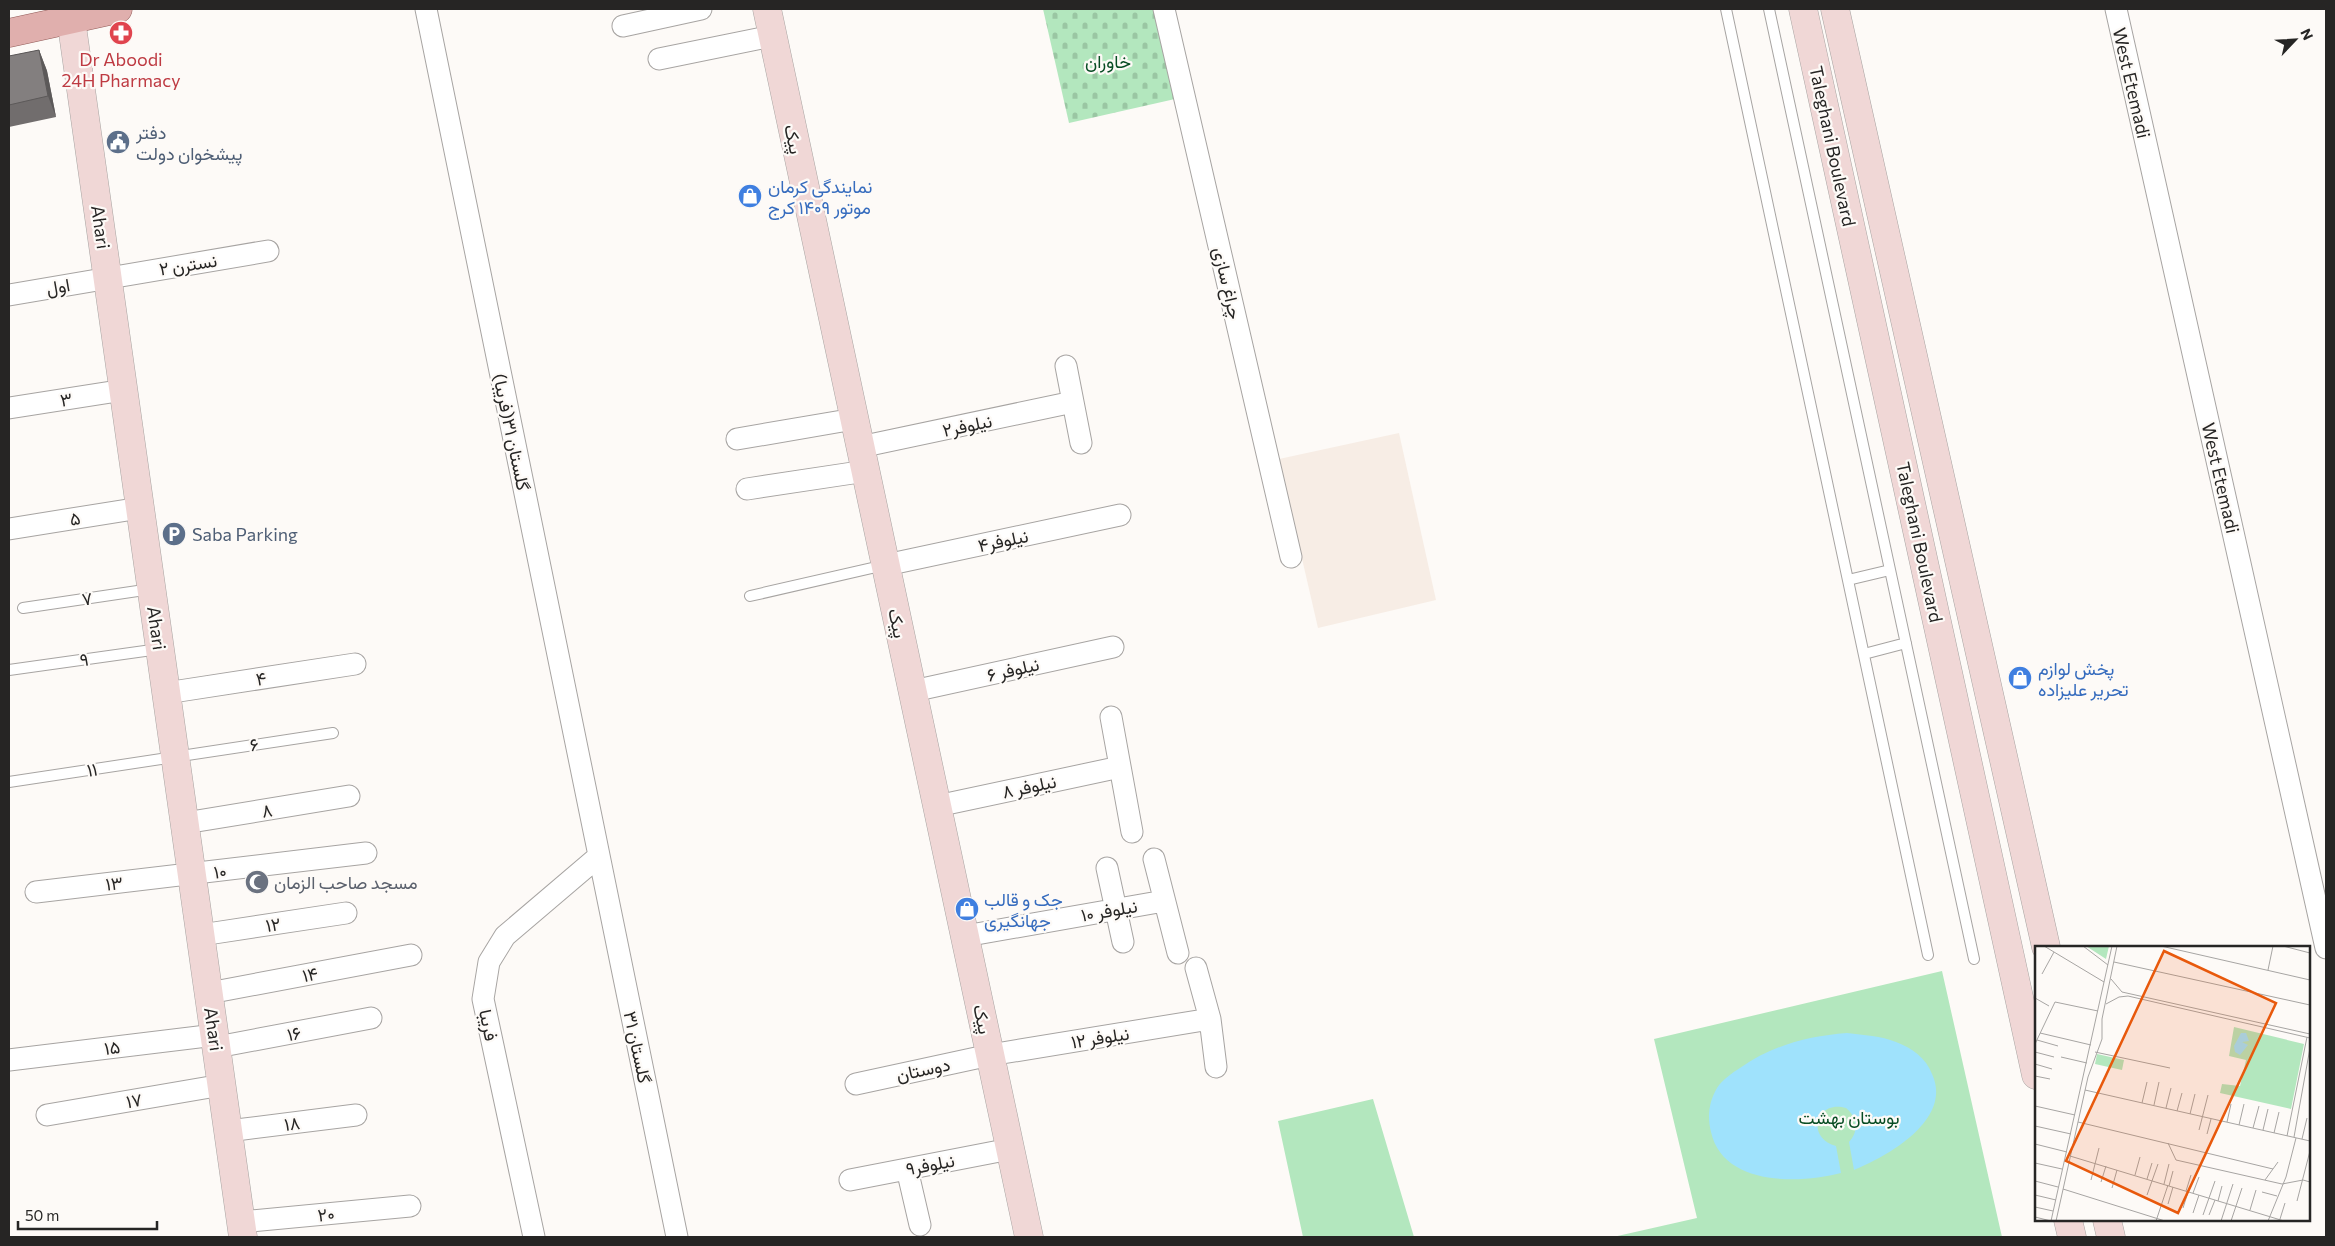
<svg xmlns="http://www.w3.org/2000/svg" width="2335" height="1246" font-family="Commissioner,Vazirmatn,sans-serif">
	<defs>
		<pattern id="cemetery-stones" width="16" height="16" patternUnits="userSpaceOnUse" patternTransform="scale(1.25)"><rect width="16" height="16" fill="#b3e7be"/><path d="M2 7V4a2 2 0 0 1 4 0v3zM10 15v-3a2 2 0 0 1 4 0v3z" fill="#9ac6a3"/></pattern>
	</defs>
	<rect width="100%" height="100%" fill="#fdfaf7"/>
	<!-- built -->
	<path fill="#f7ede5" d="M 1399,433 L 1436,600 L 1318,628 L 1279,459 Z"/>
	<!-- cemetery -->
	<path fill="url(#cemetery-stones)" d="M 1043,9 L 1155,9 L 1175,99 L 1069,123 Z"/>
	<!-- green -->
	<path fill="#b3e7be" d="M 1942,971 L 2002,1237 L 1613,1237 L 1697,1218 L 1654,1039 Z
		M 1373,1099 L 1414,1237 L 1303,1237 L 1278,1121 Z"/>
	<!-- water -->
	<path fill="#9fe2fc" d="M 1847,1033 C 1864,1035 1881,1036 1896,1042 C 1912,1048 1926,1058 1932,1074 C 1953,1119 1889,1156 1854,1170 L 1849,1142 C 1859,1131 1858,1118 1846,1108 C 1816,1099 1805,1138 1836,1146 L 1841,1173 C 1799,1184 1723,1186 1711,1132 C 1707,1116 1709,1102 1717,1088 C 1722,1080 1732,1073 1740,1068 C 1773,1045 1808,1036 1847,1033 Z"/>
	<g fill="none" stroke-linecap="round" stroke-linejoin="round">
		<!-- lane casing -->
		<g stroke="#a7a4a2" stroke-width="12">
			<path id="lane" d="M 1726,9 L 1928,955
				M 1769,9 L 1974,959
				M 1848,580 L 1890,570
				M 750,596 L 885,565
				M 23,608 L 151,589
				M 1864,654 L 1906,643
				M 9,670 L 159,649
				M 9,782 L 333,733"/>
		</g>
		<!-- street casing -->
		<g stroke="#a7a4a2" stroke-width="23">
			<path id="street" d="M 426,9 L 677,1237
				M 1164,9 L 1291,557
				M 2116,9 L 2326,948
				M 623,26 L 701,9
				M 659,59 L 772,36
				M 9,295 L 268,251
				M 1066,366 L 1081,443
				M 9,408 L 124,390
				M 737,439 L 854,419
				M 860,447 L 1073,402
				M 747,489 L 866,471
				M 9,529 L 140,508
				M 886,565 L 1120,515
				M 913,691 L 1113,647
				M 166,693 L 355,664
				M 1111,717 L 1132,832
				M 937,806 L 1120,767
				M 185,823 L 349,796
				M 1154,859 L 1178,953
				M 1107,868 L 1123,942
				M 36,892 L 366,853
				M 201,935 L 346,913
				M 965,936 L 1164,901
				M 1196,968 L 1210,1019 L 1216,1067
				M 209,993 L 411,955
				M 217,1047 L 371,1018
				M 9,1060 L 215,1035
				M 856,1084 L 990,1055 L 1210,1019
				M 47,1115 L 222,1085
				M 228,1131 L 356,1115
				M 907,1169 L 920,1225
				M 850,1180 L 1010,1149
				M 241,1222 L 410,1206
				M 534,1237 L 483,999 L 489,962 L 505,936 L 599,856"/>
		</g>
		<!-- secondary casing -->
		<g stroke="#a7a4a2" stroke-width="29">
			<path id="secondary" d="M 767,9 L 1029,1237
				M 1803,9 L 2036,1075
				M 1835,9 L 2046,947
				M 71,19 L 243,1237
				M 2068,1220 L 2072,1237
				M 2107,1220 L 2111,1237"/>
		</g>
		<!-- primary casing -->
		<g stroke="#925c59" stroke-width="29">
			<path id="primary" d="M 9,33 L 118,9"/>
		</g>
		<!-- lane -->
		<use href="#lane" stroke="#fff" stroke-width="10"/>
		<!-- street -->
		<use href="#street" stroke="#fff" stroke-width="21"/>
		<!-- secondary -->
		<use href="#secondary" stroke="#f0d7d6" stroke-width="28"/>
		<!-- primary -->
		<use href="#primary" stroke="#e0afad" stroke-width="28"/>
	</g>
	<!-- wall -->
	<path fill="#716d6d" d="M 39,50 L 47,71 L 56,117 L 9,127 L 9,56 Z"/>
	<!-- shaded-wall -->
	<path fill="#5c5959" d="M 39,50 L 47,71 L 56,117 L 48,96 Z"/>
	<!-- building -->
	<path fill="#837f7f" stroke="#5c5959" d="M 39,50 L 48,96 L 9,105 L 9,56 Z"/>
	<!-- icons -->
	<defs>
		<g id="pharmacy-disc" transform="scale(1.25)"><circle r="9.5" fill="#e0444e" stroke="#fdfaf7"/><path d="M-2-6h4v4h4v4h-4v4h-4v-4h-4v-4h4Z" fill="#fff"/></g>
		<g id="civic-disc" transform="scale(1.25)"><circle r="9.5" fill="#5c6f8a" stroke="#fdfaf7"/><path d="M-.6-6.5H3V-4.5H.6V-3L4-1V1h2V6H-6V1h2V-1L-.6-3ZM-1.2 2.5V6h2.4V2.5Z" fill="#fff"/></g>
		<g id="shop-disc" transform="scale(1.25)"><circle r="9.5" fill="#3f7fe0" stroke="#fdfaf7"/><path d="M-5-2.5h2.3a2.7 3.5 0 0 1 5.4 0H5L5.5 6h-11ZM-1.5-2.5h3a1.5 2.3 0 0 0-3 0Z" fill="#fff"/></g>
		<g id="parking-disc" transform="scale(1.25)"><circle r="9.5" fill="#5c6f8a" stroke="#fdfaf7"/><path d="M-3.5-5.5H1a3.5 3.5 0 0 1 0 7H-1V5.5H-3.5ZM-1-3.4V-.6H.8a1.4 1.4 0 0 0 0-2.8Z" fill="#fff"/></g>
		<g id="mosque-disc" transform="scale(1.25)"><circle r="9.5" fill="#6b7280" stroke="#fdfaf7"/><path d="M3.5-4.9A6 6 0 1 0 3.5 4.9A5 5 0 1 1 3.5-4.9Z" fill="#fff"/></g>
	</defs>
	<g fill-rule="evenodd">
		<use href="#pharmacy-disc" x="121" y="33"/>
		<use href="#civic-disc" x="118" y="142"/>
		<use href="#shop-disc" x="750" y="196"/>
		<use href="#parking-disc" x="174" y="534"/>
		<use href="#shop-disc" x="2020" y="678"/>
		<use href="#mosque-disc" x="257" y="882"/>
		<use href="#shop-disc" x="967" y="909"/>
	</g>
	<g text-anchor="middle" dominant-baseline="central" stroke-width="4.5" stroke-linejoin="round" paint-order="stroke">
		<!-- health labels -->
		<g font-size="18" fill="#be3a42" stroke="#fdfaf7">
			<text x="121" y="59">Dr Aboodi<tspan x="121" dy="21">24H Pharmacy</tspan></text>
		</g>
		<!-- park labels -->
		<g font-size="18" fill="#074c23" stroke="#fdfaf7">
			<text x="1108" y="61">خاوران</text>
			<text x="1849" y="1117">بوستان بهشت</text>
		</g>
		<!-- street labels -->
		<g font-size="18" fill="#262524" stroke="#fdfaf7">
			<text transform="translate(2132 83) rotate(77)">West Etemadi</text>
			<text transform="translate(794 139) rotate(78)">پیک</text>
			<text transform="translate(1833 146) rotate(78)">Taleghani Boulevard</text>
			<text transform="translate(101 227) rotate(82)">Ahari</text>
			<text transform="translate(188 264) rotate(-9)">نسترن ۲</text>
			<text transform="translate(1228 283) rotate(77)">چراغ سازی</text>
			<text transform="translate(58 286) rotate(-10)">اول</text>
			<text transform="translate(66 399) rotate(-9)">۳</text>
			<text transform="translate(967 425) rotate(-12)">نیلوفر۲</text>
			<text transform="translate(512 432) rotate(78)">گلستان ۳۱(فریبا)</text>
			<text transform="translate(2221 478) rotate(77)">West Etemadi</text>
			<text transform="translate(75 518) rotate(-9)">۵</text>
			<text transform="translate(1003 540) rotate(-12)">نیلوفر۴</text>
			<text transform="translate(1920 542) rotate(78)">Taleghani Boulevard</text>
			<text transform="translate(87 598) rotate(-8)">۷</text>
			<text transform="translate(898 623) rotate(78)">پیک</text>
			<text transform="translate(157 628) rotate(82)">Ahari</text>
			<text transform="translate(84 659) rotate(-8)">۹</text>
			<text transform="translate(1013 669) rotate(-13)">نیلوفر ۶</text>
			<text transform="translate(261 678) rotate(-9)">۴</text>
			<text transform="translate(254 744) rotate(-8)">۶</text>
			<text transform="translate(92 769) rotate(-9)">۱۱</text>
			<text transform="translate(1029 786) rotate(-12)">نیلوفر ۸</text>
			<text transform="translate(267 810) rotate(-9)">۸</text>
			<text transform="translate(220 871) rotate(-7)">۱۰</text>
			<text transform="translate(114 883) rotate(-6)">۱۳</text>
			<text transform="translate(1109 910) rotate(-10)">نیلوفر ۱۰</text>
			<text transform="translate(273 924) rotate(-9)">۱۲</text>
			<text transform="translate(310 974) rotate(-11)">۱۴</text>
			<text transform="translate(983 1019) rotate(78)">پیک</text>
			<text transform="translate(489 1025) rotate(78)">فریبا</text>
			<text transform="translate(214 1029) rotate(82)">Ahari</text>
			<text transform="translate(294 1033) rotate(-11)">۱۶</text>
			<text transform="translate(1100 1037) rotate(-9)">نیلوفر ۱۲</text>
			<text transform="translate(112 1047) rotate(-7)">۱۵</text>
			<text transform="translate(638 1047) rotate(78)">گلستان ۳۱</text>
			<text transform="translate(923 1069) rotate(-12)">دوستان</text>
			<text transform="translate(134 1100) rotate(-9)">۱۷</text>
			<text transform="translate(292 1123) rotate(-7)">۱۸</text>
			<text transform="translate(930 1164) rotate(-11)">نیلوفر۹</text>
			<text transform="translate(326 1214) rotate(-6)">۲۰</text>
		</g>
		<!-- service labels -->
		<g font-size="18" fill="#4e5e75" stroke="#fdfaf7" text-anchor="start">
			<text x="136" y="132">دفتر<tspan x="136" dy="21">پیشخوان دولت</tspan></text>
			<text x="192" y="534">Saba Parking</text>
		</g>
		<!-- shop labels -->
		<g font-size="18" fill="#366cbe" stroke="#fdfaf7" text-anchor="start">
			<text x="768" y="186">نمایندگی کرمان<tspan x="768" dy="21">موتور ۱۴۰۹ کرج</tspan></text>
			<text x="2038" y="668">پخش لوازم<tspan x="2038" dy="21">تحریر علیزاده</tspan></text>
			<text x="984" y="899">جک و قالب<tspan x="984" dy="21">جهانگیری</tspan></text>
		</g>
		<!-- worship labels -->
		<g font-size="18" fill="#5b616d" stroke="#fdfaf7" text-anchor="start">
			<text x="274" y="882">مسجد صاحب الزمان</text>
		</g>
	</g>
	<!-- overview -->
	<g transform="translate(2035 946)">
		<rect width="275" height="275" fill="#fdfaf7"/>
		<path d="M 62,108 L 89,114 L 87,124 L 60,118 Z" fill="#b3e7be"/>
		<path d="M 51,0 L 74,0 L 71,13 ZM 199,81 L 269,98 L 256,163 L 185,147 L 187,138 L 205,140 L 211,114 L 194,110 Z" fill="#b3e7be"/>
		<path d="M 206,87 L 211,87 L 214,95 L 207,96 L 213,99 L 205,109 L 200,106 L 199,100 Z" fill="#9fe2fc"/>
		<path fill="none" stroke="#a7a5a3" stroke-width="1" d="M 9,0 L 69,36M 48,0 L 73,19M 126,0 L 275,34M 248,0 L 275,7M 79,16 L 275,59M 233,24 L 238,0M 7,28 L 19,6M 76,33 L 87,46 L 275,88M 0,52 L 14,60M 20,56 L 63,65M 71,58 L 84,51 L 93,50 L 275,92M 5,87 L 56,99M 2,94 L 23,100M 0,98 L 20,56M 0,106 L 19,111M 60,106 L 135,122M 26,111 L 52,117M 0,118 L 17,123M 0,130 L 15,133M 50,144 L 275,195M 107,157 L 112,136M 119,159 L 124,136M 0,160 L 40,169M 131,162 L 136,142M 142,165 L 147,147M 155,168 L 160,148M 43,176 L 238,223M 192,176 L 196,158M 204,179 L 209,158M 0,180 L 36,188M 218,182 L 224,160M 164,184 L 173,149M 228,184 L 233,163M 239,187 L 244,166M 172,188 L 176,173M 252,190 L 272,91M 259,191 L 275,102M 267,193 L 272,172M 133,197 L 141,214 L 247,238 L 268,234 L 275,236M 0,198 L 32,206M 35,210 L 249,275M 0,217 L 27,223M 100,229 L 105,211M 112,233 L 117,217M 56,234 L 64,202M 230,234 L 243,216M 0,235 L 23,241M 66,236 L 71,220M 129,238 L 134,218M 134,240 L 138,225M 77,242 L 82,224M 28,243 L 130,275M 151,245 L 156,229M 227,246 L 242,250M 158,247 L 164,231M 0,249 L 21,254M 112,249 L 123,218M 183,255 L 187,240M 262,255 L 275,205M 133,258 L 138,241M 0,261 L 18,265M 148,262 L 153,246M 215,264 L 221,244M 158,267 L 164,249M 168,269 L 180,235M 174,269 L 180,254M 0,271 L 16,275M 245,273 L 250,257M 16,275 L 77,0M 21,275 L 53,131 L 67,93 L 67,73 L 82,0M 121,275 L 133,239M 186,275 L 198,238M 196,275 L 207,242M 233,275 L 251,231 L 261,192"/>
		<path fill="#e8590c" fill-opacity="0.15" stroke="#e8590c" stroke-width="2.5" d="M 129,5 L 241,57 L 143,267 L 31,215 Z"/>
		<rect width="275" height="275" fill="none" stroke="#262524" stroke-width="2.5"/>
	</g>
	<!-- border -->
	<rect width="2335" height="1246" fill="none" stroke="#262524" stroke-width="20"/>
	<!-- north arrow -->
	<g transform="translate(2295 40) rotate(65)" stroke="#fdfaf7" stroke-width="4" paint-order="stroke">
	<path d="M0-4L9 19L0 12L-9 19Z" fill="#262524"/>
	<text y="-8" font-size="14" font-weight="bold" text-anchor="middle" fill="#262524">N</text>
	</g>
	<!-- scale -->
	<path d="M18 1221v8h139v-8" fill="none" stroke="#262524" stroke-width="2.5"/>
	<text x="25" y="1221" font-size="15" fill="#262524" stroke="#fdfaf7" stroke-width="4" paint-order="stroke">50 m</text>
</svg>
